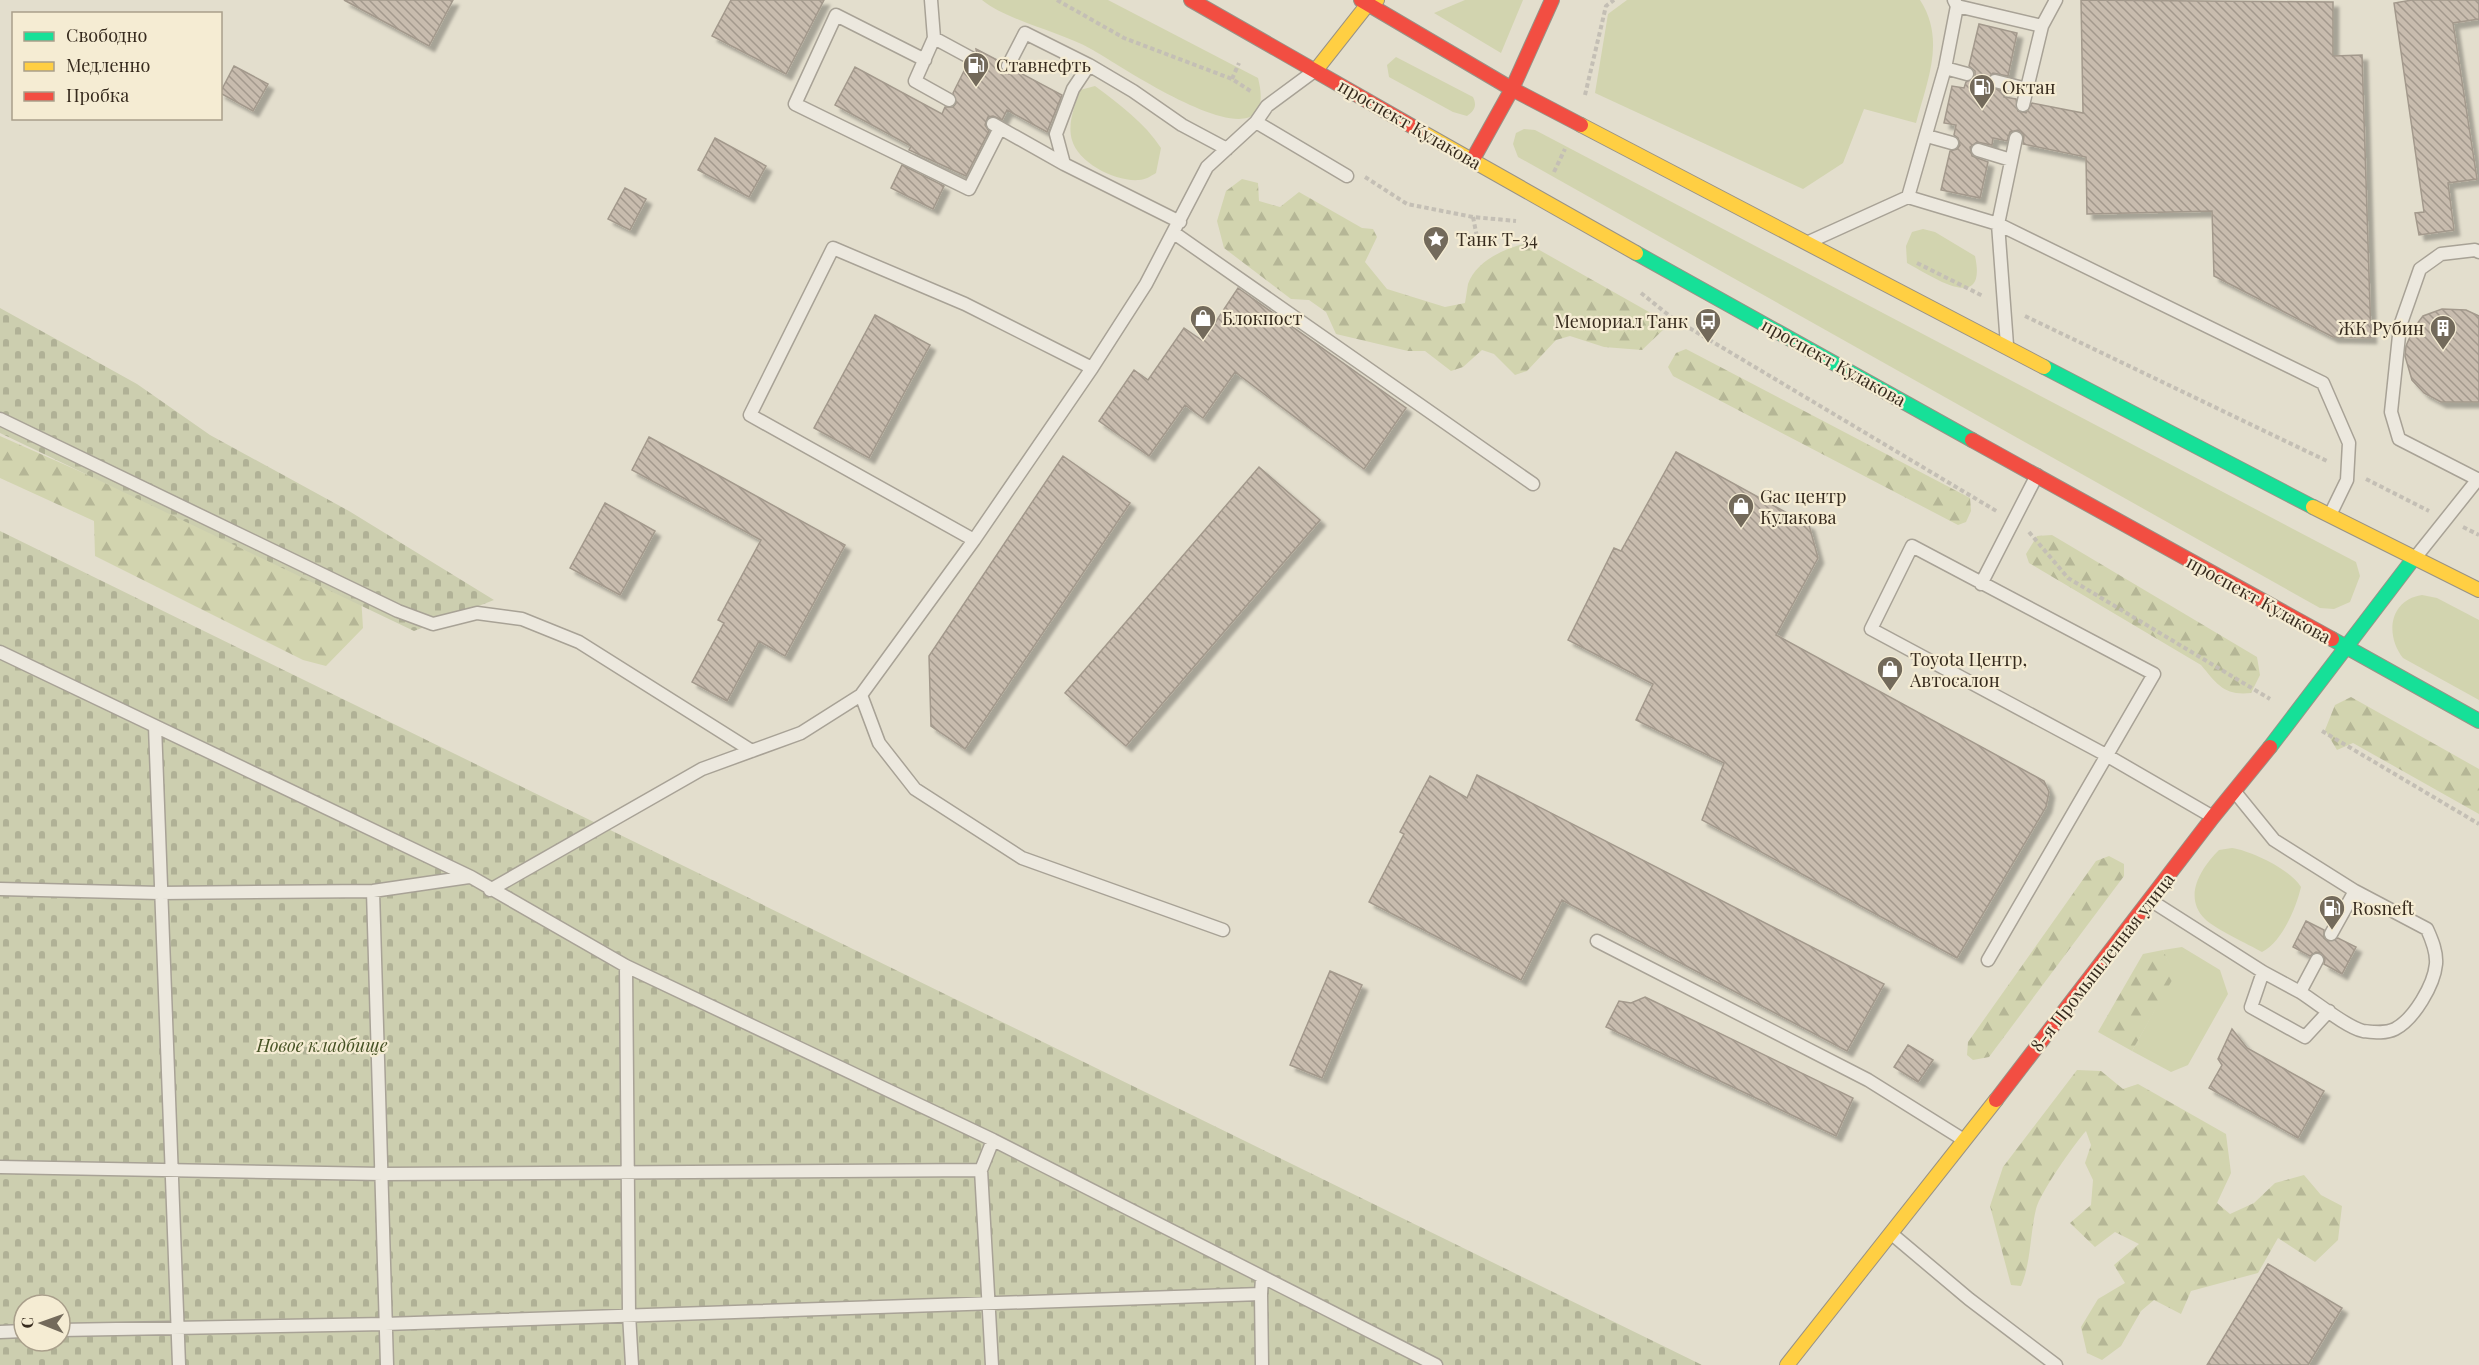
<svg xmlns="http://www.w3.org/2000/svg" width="2479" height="1365" font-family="'Playfair Display',serif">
	<defs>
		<pattern id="forest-firs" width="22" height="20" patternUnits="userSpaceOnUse" patternTransform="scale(1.5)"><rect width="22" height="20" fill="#d2d4af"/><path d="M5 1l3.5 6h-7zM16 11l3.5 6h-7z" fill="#b5b696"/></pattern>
		<pattern id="cemetery-stones" width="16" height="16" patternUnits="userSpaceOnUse" patternTransform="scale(1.5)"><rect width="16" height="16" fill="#ccceaf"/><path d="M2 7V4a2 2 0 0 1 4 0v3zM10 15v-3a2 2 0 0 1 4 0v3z" fill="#b0b196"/></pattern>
		<pattern id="building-back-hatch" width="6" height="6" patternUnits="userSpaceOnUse" patternTransform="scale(1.5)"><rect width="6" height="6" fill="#c8bcae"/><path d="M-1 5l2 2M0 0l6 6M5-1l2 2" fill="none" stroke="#a3998d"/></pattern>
		<filter id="shadow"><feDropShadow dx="5.5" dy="5.5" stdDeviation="1.5" flood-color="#0004"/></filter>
	</defs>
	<rect width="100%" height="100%" fill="#e3decd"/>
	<!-- grass -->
	<path fill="#d2d4af" d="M 982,0 L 1108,0 L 1258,78 C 1284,179 1117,63 1091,49 C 1061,32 1008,21 982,0 Z
		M 1465,0 L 1523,0 L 1501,53 L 1434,13 Z
		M 1627,0 L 1920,0 C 1946,40 1927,81 1916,123 L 1864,109 L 1843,163 L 1803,189 L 1595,93 L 1608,14 Z
		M 1396,57 L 1473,97 C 1477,105 1475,111 1467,116 L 1453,112 L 1389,77 L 1387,65 Z
		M 1095,86 C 1119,104 1145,123 1161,148 L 1156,173 C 1151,176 1145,180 1139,180 C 1116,182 1078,163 1072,140 C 1067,123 1075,106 1080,90 Z
		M 1524,129 L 1535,130 L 2356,562 L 2360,576 L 2350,602 L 2334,609 L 2320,608 L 1518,157 L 1513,144 L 1516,133 Z
		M 1923,229 L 1935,232 L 1975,256 C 1988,316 1930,275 1907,263 L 1906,246 L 1912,232 Z
		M 2422,595 L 2437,598 L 2479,620 L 2479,700 L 2403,658 C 2385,635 2389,600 2422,595 Z
		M 2232,848 C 2252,851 2291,870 2301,887 C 2296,908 2282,942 2262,952 C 2248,944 2215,929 2205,919 C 2182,896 2202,867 2219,850 Z
		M 2182,947 L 2220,970 L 2228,994 L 2188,1065 L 2171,1072 L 2132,1051 L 2174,975 L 2163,950 Z"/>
	<!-- forest -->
	<path fill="url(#forest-firs)" d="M 1242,179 L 1258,183 L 1259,201 L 1280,207 L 1299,192 L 1362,228 L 1373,229 L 1377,237 L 1365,262 L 1387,289 L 1445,307 L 1465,303 C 1466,297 1467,290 1468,284 C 1476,261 1505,248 1527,243 L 1649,312 L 1664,329 L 1642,350 L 1604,347 L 1570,336 L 1556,340 L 1527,371 L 1515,375 L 1494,354 L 1482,350 L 1463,367 L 1451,371 L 1425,351 L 1408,351 L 1336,334 L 1326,312 L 1309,300 L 1291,299 L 1224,248 L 1217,221 L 1226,191 Z
		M 1686,349 L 1970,498 L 1971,511 L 1966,522 L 1958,525 L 1673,376 L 1668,367 L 1676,353 Z
		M 0,436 L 361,596 L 363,628 L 326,666 L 303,660 L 95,556 L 94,521 L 0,478 Z
		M 2052,535 L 2257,657 L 2260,675 L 2251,693 C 2224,696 2217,684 2201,665 L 2029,563 L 2026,554 L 2037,536 Z
		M 2351,697 L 2479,769 L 2479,814 L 2353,743 L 2337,750 L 2325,730 L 2335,705 Z
		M 2109,856 L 2124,864 L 2124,876 L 1989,1057 L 1973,1060 L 1967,1055 L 1968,1042 L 2096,861 Z
		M 2163,950 L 2175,975 L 2132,1051 L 2098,1032 L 2143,954 Z
		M 2077,1070 L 2101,1071 L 2123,1089 L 2138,1084 L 2226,1134 L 2231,1173 L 2217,1203 L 2230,1214 L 2254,1203 L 2275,1183 L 2304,1175 L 2321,1195 L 2342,1206 L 2338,1240 L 2315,1262 L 2278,1238 L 2258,1273 L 2191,1291 L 2181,1314 L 2154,1300 L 2141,1311 L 2121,1346 L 2102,1360 L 2087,1353 L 2081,1327 L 2098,1299 L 2125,1283 L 2114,1265 L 2139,1244 L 2115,1232 L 2095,1247 L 2070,1223 L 2091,1205 L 2093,1180 L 2085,1163 L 2091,1145 L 2086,1131 C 2074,1144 2040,1193 2036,1209 C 2030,1234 2031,1263 2021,1286 L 2011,1285 L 1990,1206 L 2003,1167 Z"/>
	<!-- cemetery -->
	<path fill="url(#cemetery-stones)" fill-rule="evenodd" d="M 0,308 L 137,384 L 210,435 L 349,511 L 494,600 L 414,631 L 0,433 Z
		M 0,531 L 1702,1365 L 0,1365 ZM 24,1305 L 60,1305 L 60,1341 L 24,1341 Z"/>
	<!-- building -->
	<path fill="url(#building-back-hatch)" stroke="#a3998c" stroke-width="1.5" filter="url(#shadow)" d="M 344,0 L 453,0 L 429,46 Z
		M 731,0 L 824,0 L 786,74 L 712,36 Z
		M 2081,0 L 2333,2 L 2333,56 L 2362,55 L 2371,338 L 2333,337 L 2214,276 L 2212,211 L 2087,214 L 2086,157 L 2023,144 L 2024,135 L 2018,130 L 2010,132 L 2007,141 L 1993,138 L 1992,145 L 1977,142 L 1970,147 L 1972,156 L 1988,162 L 1980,198 L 1941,190 L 1950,151 L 1957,149 L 1960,145 L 1958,138 L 1954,135 L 1956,125 L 1944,123 L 1952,86 L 1964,88 L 1966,82 L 1975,77 L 1975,71 L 1969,66 L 1979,24 L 2017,33 L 2008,76 L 1993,73 L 1987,80 L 1990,87 L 2005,92 L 2004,97 L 2016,99 L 2018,111 L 2026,113 L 2032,103 L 2083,113 Z
		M 2412,0 L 2479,0 L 2479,19 L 2453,23 L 2477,179 L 2448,183 L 2454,230 L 2419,235 L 2415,213 L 2424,212 L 2394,3 Z
		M 976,49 L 1001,62 L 1004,73 L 1009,74 L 1015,70 L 1062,95 L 1047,132 L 1007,110 L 1002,120 L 993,116 L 988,117 L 985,125 L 989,131 L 966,176 L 909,150 L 911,146 L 835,105 L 855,67 L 942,114 L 945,107 L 953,107 L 956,103 L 953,93 L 967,65 L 975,65 L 978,61 Z
		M 234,66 L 268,84 L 253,111 L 220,93 Z
		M 715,138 L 766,166 L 749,197 L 698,170 Z
		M 902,165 L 944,186 L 933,209 L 891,188 Z
		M 625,188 L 646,199 L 630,230 L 608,219 Z
		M 1238,288 L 1406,408 L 1364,469 L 1235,372 L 1203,418 L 1185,405 L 1149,456 L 1099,421 L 1134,370 L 1148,380 L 1184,328 L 1203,341 Z
		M 2442,309 L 2466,310 L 2479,316 L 2479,402 L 2441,402 L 2424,393 L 2412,380 L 2405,356 L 2406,346 L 2414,328 L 2423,316 Z
		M 875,315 L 930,345 L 869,458 L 814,428 Z
		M 649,437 L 845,545 L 785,656 L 759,641 L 727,701 L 692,682 L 724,623 L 718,620 L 761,540 L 632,470 Z
		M 1676,452 L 1809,525 L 1818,558 L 1776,635 L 2044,781 L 2049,792 L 2046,807 L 1957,958 L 1702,820 L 1724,763 L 1636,720 L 1653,684 L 1568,640 L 1614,548 L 1621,551 Z
		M 1063,456 L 1130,503 L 965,749 L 931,726 L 929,656 Z
		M 1259,467 L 1320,520 L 1126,746 L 1065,693 Z
		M 605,503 L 655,531 L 620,595 L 570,568 Z
		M 1477,775 L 1884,984 L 1847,1051 L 1562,900 L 1521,980 L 1369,902 L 1404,834 L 1400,832 L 1430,776 L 1467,798 Z
		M 2306,921 L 2324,930 L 2324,938 L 2328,941 L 2338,938 L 2356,947 L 2342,974 L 2324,964 L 2325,959 L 2321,953 L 2316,952 L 2310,956 L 2293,947 Z
		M 1330,971 L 1362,985 L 1322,1078 L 1290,1065 Z
		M 1645,997 L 1853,1098 L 1836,1136 L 1606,1027 L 1619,1001 L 1631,1003 Z
		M 2232,1029 L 2247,1048 L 2324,1091 L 2298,1138 L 2209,1088 L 2222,1065 L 2218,1059 Z
		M 1908,1045 L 1933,1060 L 1918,1082 L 1894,1067 Z
		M 2268,1264 L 2342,1308 L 2308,1365 L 2207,1365 Z"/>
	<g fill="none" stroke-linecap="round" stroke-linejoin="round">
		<!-- lane casing -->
		<g stroke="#a8a296" stroke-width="15">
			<path id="lane" d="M 931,0 L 934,38
				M 1957,6 L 2042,26 L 2056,0
				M 925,60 L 836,15 L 795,104 L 969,189 L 1000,128
				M 1008,66 L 1025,33 L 1089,65 L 1133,91 L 1182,125 L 1227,149
				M 1945,68 L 1967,74
				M 1995,81 L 2027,89
				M 949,100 L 915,81 L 934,38 L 971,58
				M 2023,105 L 2042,26
				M 1256,122 L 1347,176
				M 993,124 L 1064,164 L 1180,222
				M 1927,136 L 1952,143
				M 2016,138 L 1998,224 L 2323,383 L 2349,443 L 2347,480 L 2330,515
				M 1978,150 L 2011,160
				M 1064,164 L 1056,134 L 1073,89 L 1089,65
				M 1908,197 L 1998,224 L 2007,345
				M 1174,233 L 1533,484
				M 1811,241 L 1908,197 L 1945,68 L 1957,6 L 1954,0
				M 2479,252 L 2475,250 L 2441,254 L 2420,269 L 2400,326 L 2391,412 L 2399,439 L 2479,480
				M 0,419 L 398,611 L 433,624 L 477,613 L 522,619 L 579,642 L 752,751
				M 974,540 L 750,415 L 833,248 L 965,304 L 1092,368
				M 2415,558 L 2478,479
				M 1981,584 L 2037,475
				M 0,652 L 471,877 L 626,966 L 993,1140 L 1436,1365
				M 155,726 L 179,1365
				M 2235,792 L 2274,840 L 2355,891 L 2331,934
				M 0,889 L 160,893 L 373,891 L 469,877
				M 490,890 L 702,769 L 801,733 L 861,695
				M 373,891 L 387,1365
				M 2150,900 L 2263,972 L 2300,992 L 2317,960
				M 1223,930 L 1022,858 L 915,789 L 879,743 L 861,695 L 974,540 L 1092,368 L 1146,284 L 1207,167 L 1256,122 L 1267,106 L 1313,72
				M 1597,941 L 1868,1080 L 1964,1140
				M 1988,960 L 2154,674 L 1912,546 L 1871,629 L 2106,755 L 2213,817
				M 626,966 L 629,1314 L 632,1365
				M 2263,972 L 2251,1007 L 2305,1037 L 2329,1011
				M 2300,992 C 2316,1002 2346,1027 2363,1031 C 2373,1032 2385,1034 2395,1029 C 2414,1019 2434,985 2436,964 C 2437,952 2432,940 2427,929 L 2355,891
				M 0,1167 L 383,1174 L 981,1170 L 993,1140
				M 981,1170 L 992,1365
				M 1893,1235 L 1969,1299 L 2056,1365
				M 1261,1294 L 1262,1365
				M 60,1330 L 385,1324 L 1261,1294 L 1262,1278
				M 0,1332 L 24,1331"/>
		</g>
		<!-- fast casing -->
		<g stroke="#989286" stroke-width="16">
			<path id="fast" d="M 1636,253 L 1972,440
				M 2044,367 L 2313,507
				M 2332,639 L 2479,721
				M 2270,747 L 2414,558"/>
		</g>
		<!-- slow casing -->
		<g stroke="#989286" stroke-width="16">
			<path id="slow" d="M 1316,70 L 1368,4 L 1377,0
				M 1581,125 L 2044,367
				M 1422,132 L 1636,253
				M 2313,507 L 2479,590
				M 1787,1365 L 1996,1100"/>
		</g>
		<!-- jam casing -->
		<g stroke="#989286" stroke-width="16">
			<path id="jam" d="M 1191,0 L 1422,132
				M 1361,0 L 1512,89 L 1581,125
				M 1473,159 L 1512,89 L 1552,0
				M 1972,440 L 2332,639
				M 1996,1100 L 2213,817 L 2270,747"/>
		</g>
		<!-- path -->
		<path stroke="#c4bfb5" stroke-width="4" stroke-dasharray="4.5 3" stroke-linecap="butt" d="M 1057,0 L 1124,38 L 1232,79 L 1252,92
			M 1232,79 L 1239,63
			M 1585,95 L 1606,6 L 1614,0
			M 1554,172 L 1565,149
			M 1365,177 L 1407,204 L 1473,217 L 1516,221
			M 1473,217 L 1478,242
			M 1917,263 L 1983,296
			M 1641,293 L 1671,317 L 1998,512
			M 2025,316 L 2329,462
			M 2366,479 L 2429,511
			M 2463,527 L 2479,535
			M 2029,532 L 2068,578 L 2270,699
			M 2322,731 L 2479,824"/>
		<!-- lane -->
		<use href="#lane" stroke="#ece8de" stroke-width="12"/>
		<!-- fast -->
		<use href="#fast" stroke="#16e098" stroke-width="14"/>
		<!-- slow -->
		<use href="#slow" stroke="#ffcf43" stroke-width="14"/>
		<!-- jam -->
		<use href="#jam" stroke="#f24e42" stroke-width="14"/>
	</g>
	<!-- icons -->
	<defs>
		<g id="fuel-pin" transform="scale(1.35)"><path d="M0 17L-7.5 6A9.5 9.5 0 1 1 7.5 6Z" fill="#736a5b" stroke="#f5ecd3"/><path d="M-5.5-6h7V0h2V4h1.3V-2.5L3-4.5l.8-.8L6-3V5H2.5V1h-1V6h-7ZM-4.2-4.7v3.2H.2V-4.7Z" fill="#fff"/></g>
		<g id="sight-pin" transform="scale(1.35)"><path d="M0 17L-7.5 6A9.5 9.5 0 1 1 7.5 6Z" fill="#736a5b" stroke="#f5ecd3"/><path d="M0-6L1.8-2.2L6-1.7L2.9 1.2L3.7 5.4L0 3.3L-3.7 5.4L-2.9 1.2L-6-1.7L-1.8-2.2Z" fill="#fff"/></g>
		<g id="shop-pin" transform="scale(1.35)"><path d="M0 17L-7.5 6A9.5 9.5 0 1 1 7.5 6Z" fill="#736a5b" stroke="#f5ecd3"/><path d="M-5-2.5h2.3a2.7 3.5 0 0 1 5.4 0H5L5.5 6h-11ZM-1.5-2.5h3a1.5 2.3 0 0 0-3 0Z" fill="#fff"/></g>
		<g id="bus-pin" transform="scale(1.35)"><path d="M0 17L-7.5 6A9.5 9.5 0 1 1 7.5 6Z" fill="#736a5b" stroke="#f5ecd3"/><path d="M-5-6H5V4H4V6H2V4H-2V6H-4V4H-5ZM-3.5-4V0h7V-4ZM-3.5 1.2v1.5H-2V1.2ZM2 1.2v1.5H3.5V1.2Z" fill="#fff"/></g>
		<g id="building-pin" transform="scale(1.35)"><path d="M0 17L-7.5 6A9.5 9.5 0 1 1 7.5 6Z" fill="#736a5b" stroke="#f5ecd3"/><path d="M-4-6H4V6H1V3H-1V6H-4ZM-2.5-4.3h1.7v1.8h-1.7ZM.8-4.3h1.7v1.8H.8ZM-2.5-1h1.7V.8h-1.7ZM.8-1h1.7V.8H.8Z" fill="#fff"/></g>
	</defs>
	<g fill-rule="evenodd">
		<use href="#fuel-pin" x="976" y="65"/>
		<use href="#fuel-pin" x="1982" y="87"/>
		<use href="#sight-pin" x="1436" y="239"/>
		<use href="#shop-pin" x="1203" y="318"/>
		<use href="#bus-pin" x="1708" y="321"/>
		<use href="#building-pin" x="2443" y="328"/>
		<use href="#shop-pin" x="1741" y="506"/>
		<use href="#shop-pin" x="1890" y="669"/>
		<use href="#fuel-pin" x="2332" y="908"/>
	</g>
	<g text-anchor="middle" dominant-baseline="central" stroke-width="4.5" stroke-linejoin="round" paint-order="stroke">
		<!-- poi labels -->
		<g font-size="18" fill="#372b1e" stroke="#f5ecd3" text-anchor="start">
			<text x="996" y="65">Ставнефть</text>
			<text x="2002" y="87">Октан</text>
			<text x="1456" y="239">Танк Т-34</text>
			<text x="1222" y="318">Блокпост</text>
			<text x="1688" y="321" text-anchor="end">Мемориал Танк</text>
			<text x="2424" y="328" text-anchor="end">ЖК Рубин</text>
			<text x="1760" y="496">Gac центр<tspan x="1760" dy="21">Кулакова</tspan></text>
			<text x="1910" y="659">Toyota Центр,<tspan x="1910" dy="21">Автосалон</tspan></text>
			<text x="2352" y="908">Rosneft</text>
		</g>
		<!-- street labels -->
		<g font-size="18" fill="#372b1e" stroke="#f5ecd3">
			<text transform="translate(1410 124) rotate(30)">проспект Кулакова</text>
			<text transform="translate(1834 362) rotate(29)">проспект Кулакова</text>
			<text transform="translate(2259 599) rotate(29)">проспект Кулакова</text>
			<text transform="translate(2102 962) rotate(-52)">8-я Промышленная улица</text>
		</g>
		<!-- park labels -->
		<g font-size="18" font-style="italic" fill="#475325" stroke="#f5ecd3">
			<text x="322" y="1045">Новое кладбище</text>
		</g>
	</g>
	<!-- legend -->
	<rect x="12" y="12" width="210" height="108" fill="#f5ecd3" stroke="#a99f8b" stroke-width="1.5"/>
	<rect x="24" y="32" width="30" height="9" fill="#16e098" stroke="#a99f8b" stroke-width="1.5"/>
	<text x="66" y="42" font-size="18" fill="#372b1e">Свободно</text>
	<rect x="24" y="62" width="30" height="9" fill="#ffcf43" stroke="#a99f8b" stroke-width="1.5"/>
	<text x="66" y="72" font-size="18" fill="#372b1e">Медленно</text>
	<rect x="24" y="92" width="30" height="9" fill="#f24e42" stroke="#a99f8b" stroke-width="1.5"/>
	<text x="66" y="102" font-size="18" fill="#372b1e">Пробка</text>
	<!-- north arrow -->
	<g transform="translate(42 1323) rotate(271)"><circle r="28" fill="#f5ecd3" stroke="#a99f8b" stroke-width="1.5"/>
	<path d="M0-4.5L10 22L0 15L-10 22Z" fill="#736a5b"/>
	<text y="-9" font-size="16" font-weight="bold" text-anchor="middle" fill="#372b1e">С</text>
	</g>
</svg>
